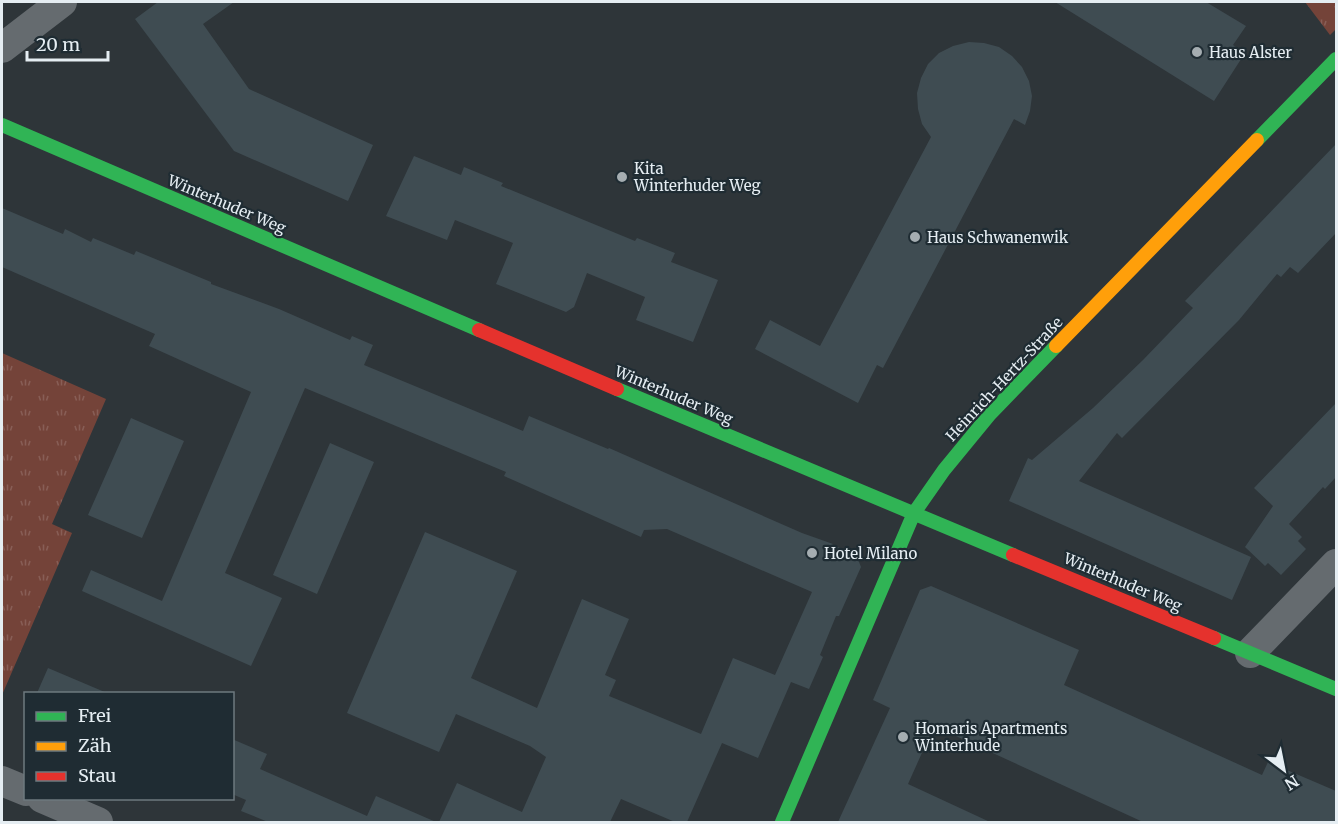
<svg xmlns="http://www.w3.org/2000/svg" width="1338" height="824" font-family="Merriweather,serif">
	<defs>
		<pattern id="grass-tufts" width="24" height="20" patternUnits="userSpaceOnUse" patternTransform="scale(1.5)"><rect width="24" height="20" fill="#744339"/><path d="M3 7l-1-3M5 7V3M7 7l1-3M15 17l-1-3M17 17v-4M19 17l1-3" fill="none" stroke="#885e56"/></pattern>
	</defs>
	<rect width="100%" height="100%" fill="#2e3539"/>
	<!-- grass -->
	<path fill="url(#grass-tufts)" d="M 1305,2 L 1336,2 L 1336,29 L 1330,35 Z
		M 2,353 L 106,399 L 52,524 L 72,533 L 2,695 Z"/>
	<!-- building -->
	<path fill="#3f4c52" d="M 158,2 L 234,2 L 203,24 L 249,89 L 373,145 L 348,201 L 234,151 L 135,19 Z
		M 1055,2 L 1206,2 L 1246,26 L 1233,45 L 1245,53 L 1214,101 Z
		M 969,42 L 984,43 L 999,47 L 1012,56 L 1022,67 L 1029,81 L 1032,96 L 1030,111 L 1025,125 L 1014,119 L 883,368 L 877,365 L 858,403 L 755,349 L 770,320 L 820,346 L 931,137 L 922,124 L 918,109 L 917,93 L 921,78 L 928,64 L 939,53 L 953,46 Z
		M 1336,144 L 1336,233 L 1298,273 L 1290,267 L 1281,277 L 1277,274 L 1239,320 L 1122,438 L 1117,433 L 1079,481 L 1251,557 L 1232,600 L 1009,501 L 1028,458 L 1032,460 L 1093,408 L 1143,360 L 1193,308 L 1185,301 Z
		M 414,156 L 461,175 L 464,167 L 503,183 L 501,186 L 635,241 L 637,238 L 675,253 L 671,262 L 718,280 L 693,342 L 636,320 L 645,297 L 587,273 L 574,307 L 566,312 L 496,284 L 513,243 L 455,220 L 447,240 L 386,216 Z
		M 2,208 L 63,234 L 65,229 L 91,242 L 93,238 L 134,255 L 136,251 L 211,282 L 211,284 L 279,309 L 350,340 L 352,336 L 373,345 L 364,365 L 523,431 L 529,416 L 608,449 L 609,448 L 802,533 L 833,544 L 832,545 L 856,554 L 861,567 L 839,616 L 836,616 L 820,655 L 823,657 L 809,689 L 791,682 L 758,758 L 722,743 L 687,822 L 675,822 L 621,799 L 610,822 L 439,822 L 457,783 L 522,812 L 546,757 L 530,746 L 456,714 L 439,752 L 347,713 L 425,532 L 517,571 L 471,678 L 537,708 L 582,599 L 629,619 L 605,675 L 616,680 L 609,696 L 701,734 L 733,658 L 775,675 L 812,592 L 667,529 L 644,530 L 641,537 L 504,476 L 506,472 L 305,388 L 225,573 L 282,598 L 251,666 L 82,591 L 91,570 L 162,601 L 251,392 L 149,346 L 155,334 L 2,267 Z
		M 1336,403 L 1336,477 L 1325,489 L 1323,487 L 1289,524 L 1302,537 L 1298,541 L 1306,549 L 1281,575 L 1268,563 L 1265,566 L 1245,547 L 1273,506 L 1254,488 Z
		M 131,418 L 184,441 L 142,538 L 88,515 Z
		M 330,443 L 374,462 L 317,594 L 273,575 Z
		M 931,586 L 1079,650 L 1064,685 L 1262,775 L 1268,762 L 1336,791 L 1336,822 L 1143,822 L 934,726 L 908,784 L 990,822 L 838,822 L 890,708 L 873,700 L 920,590 Z
		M 48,668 L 107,693 L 37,693 Z
		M 232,739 L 267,754 L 260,769 L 367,816 L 376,796 L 436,822 L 268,822 L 241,811 L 246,800 L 232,794 Z"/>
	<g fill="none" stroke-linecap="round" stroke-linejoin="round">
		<!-- street -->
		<path stroke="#656b6f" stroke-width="30" d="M 2,48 L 62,2
			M 1250,653 L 1336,564
			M 2,781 L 26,791
			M 42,798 L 98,822"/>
		<!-- fast -->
		<path stroke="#30b455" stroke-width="14" d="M 2,125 L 479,330
			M 1257,140 L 1336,59
			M 617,389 L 1013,555
			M 1214,638 L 1336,689
			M 782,822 L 914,513 L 944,470 L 990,414 L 1056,346"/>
		<!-- slow -->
		<path stroke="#ff9f0a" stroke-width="14" d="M 1056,346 L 1257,140"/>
		<!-- jam -->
		<path stroke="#e5322d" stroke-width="14" d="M 479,330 L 617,389
			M 1013,555 L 1214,638"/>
	</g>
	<!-- markers -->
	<g fill="#a5adb1" stroke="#1f2c33" stroke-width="2">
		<circle cx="1197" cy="52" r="6"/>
		<circle cx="622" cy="177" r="6"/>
		<circle cx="915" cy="237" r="6"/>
		<circle cx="812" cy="553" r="6"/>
		<circle cx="903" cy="737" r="6"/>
	</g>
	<g text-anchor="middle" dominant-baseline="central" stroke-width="4.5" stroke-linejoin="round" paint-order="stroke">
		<!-- poi labels -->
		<g font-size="15" fill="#e5edf2" stroke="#1f2c33" text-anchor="start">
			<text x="1209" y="52">Haus Alster</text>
			<text x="634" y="168">Kita<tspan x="634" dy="17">Winterhuder Weg</tspan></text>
			<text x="927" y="237">Haus Schwanenwik</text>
			<text x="824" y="553">Hotel Milano</text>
			<text x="915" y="728">Homaris Apartments<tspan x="915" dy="17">Winterhude</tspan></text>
		</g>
		<!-- street labels -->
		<g font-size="15" fill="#e5edf2" stroke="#1f2c33">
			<text transform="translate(227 204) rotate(23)">Winterhuder Weg</text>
			<text transform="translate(1004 379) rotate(-47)">Heinrich-Hertz-Straße</text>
			<text transform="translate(674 395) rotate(23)">Winterhuder Weg</text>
			<text transform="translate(1123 582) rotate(23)">Winterhuder Weg</text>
		</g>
	</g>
	<!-- border -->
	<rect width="1338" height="824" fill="none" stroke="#e5edf2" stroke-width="6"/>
	<!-- legend -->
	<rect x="24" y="692" width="210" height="108" fill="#1f2c33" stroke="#6e797f" stroke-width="1.5"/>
	<rect x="36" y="712" width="30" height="9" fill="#30b455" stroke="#6e797f" stroke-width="1.5"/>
	<text x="78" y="722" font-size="18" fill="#e5edf2">Frei</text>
	<rect x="36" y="742" width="30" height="9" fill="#ff9f0a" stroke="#6e797f" stroke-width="1.5"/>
	<text x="78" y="752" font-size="18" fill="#e5edf2">Zäh</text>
	<rect x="36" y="772" width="30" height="9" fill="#e5322d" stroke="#6e797f" stroke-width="1.5"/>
	<text x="78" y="782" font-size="18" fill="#e5edf2">Stau</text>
	<!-- north arrow -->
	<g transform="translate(1284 770) rotate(148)" stroke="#1f2c33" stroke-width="4.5" paint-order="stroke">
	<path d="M0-4.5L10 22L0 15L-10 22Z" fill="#e5edf2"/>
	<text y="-9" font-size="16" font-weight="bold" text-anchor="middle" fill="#e5edf2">N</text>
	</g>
	<!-- scale -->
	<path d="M27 51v9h81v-9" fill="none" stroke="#e5edf2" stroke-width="3"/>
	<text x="36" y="51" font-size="18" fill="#e5edf2" stroke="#1f2c33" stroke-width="4.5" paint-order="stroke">20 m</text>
</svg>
